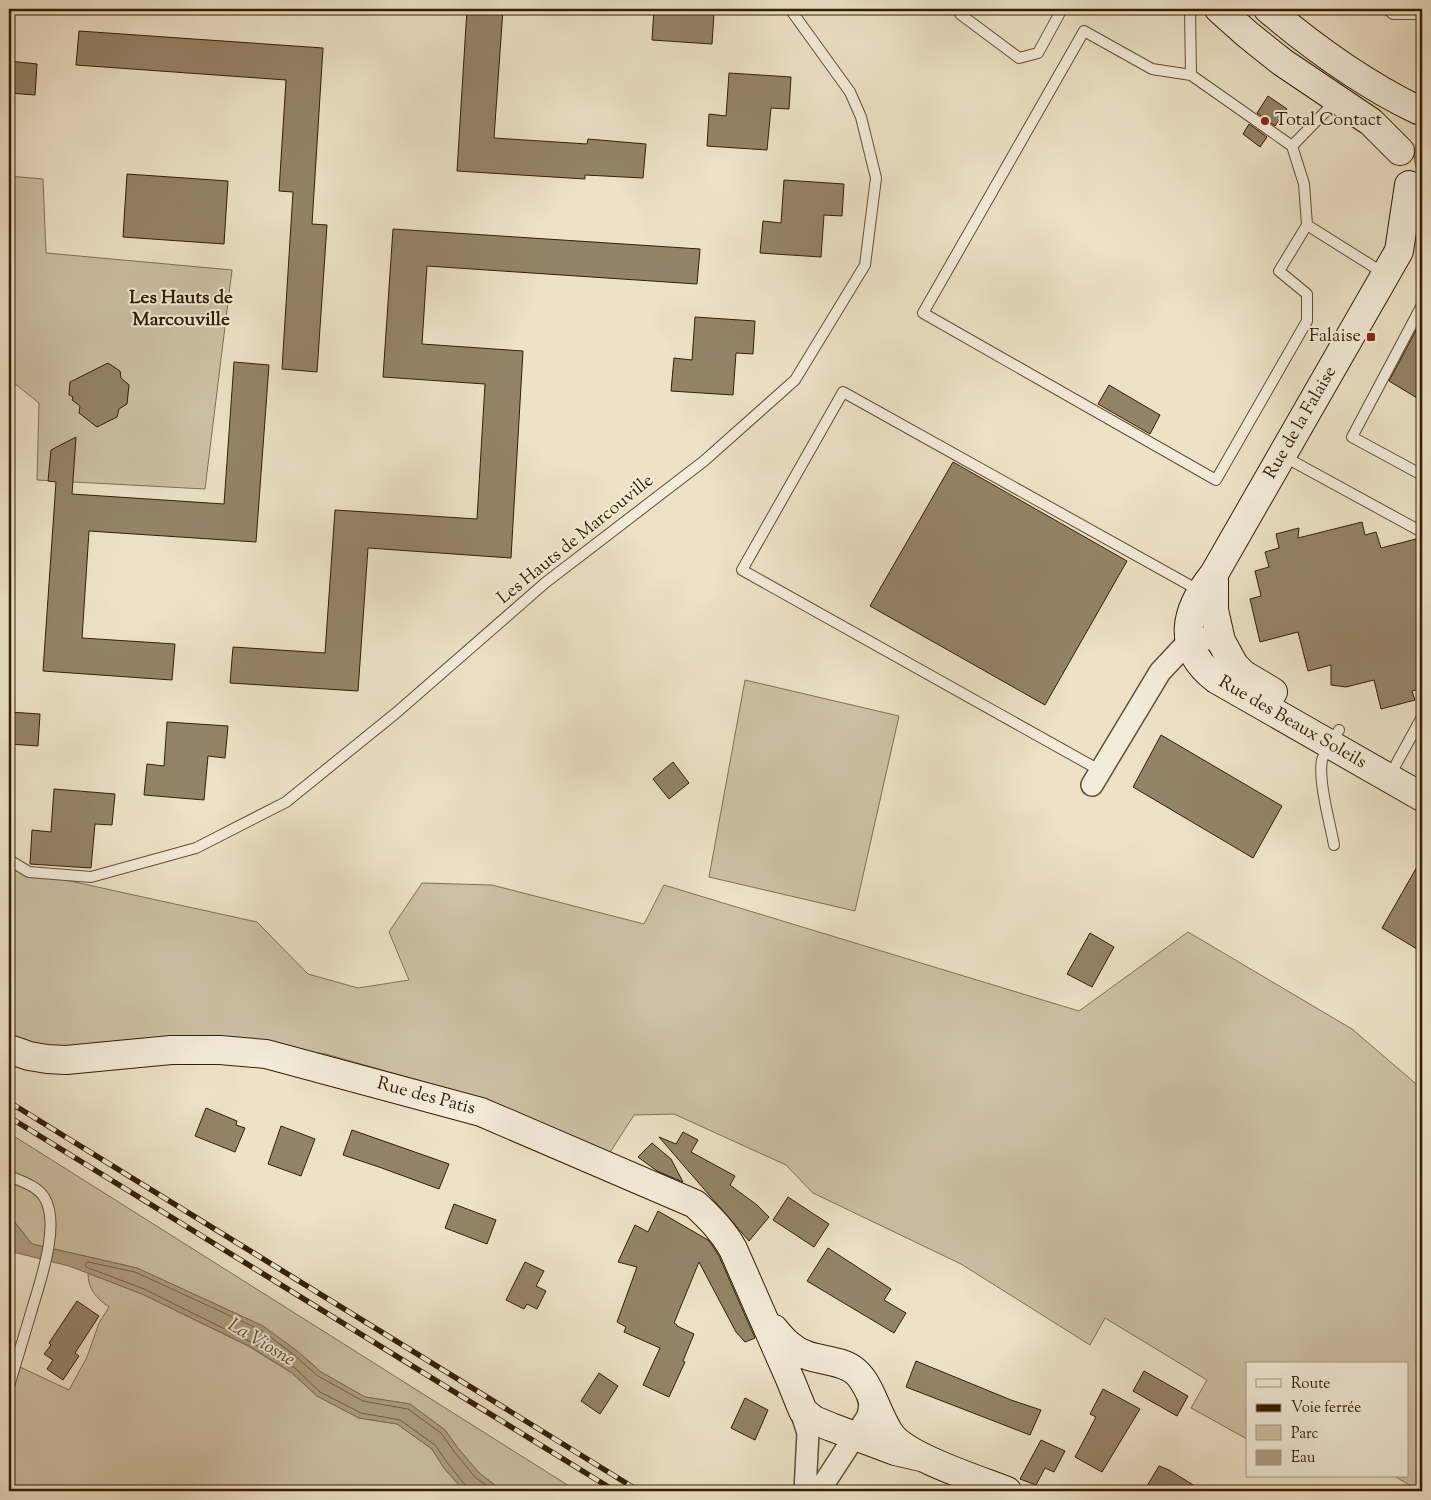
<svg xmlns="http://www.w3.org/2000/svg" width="1431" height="1500" font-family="'Sorts Mill Goudy',serif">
	<rect width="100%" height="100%" fill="#ede2c6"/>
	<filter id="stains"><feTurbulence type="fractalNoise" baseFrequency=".004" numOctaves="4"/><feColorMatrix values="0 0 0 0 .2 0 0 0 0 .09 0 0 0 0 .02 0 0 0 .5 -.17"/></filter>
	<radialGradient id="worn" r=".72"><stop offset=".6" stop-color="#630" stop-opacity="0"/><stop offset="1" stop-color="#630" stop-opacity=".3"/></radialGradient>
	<!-- green -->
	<path fill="#cdc1a4" stroke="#807052" d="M 1422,130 L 1422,179 C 1411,165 1413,144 1422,130 Z
		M 9,176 L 43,179 L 46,253 L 232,270 L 205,489 L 37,480 L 39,403 L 9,379 Z
		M 745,680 L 899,716 L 855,911 L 709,877 Z
		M 9,860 L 29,872 L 257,922 L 308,974 L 358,988 L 409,980 L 389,932 L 422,883 L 492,885 L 644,924 L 664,885 L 1079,1011 L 1188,932 L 1352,1029 L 1422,1089 L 1422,1491 L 1420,1491 L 1394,1476 L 1407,1476 L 1407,1364 L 1247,1364 L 1247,1439 L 1191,1408 L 1207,1380 L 1105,1318 L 1090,1345 L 961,1264 L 813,1193 L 786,1165 L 674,1114 L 634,1115 L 609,1154 L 487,1100 L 326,1054 L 220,1040 L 43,1049 L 9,1034 Z
		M 9,1133 L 577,1491 L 503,1491 L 479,1473 L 457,1447 L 445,1430 L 410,1404 L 365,1397 L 321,1372 L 309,1361 L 263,1326 L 137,1268 L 32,1244 L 9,1215 Z
		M 88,1273 L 142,1294 L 248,1346 L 292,1373 L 317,1396 L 359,1418 L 397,1424 L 432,1449 L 444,1468 L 464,1491 L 9,1491 L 9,1391 L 12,1392 L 20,1367 L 69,1390 L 87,1357 L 99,1323 L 109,1307 C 96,1298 88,1289 88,1273 Z"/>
	<!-- water -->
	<path fill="#ae9f83" stroke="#7d6b4f" d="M 9,1215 L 32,1244 L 137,1268 L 263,1326 L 296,1350 L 321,1372 L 365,1397 L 410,1404 L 445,1430 L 457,1447 L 479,1473 L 503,1491 L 464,1491 L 444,1468 L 432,1449 L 397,1424 L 359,1418 L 317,1396 L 292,1373 L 249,1346 L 142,1294 L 69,1266 L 9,1251 Z"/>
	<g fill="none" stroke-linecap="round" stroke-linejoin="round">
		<!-- shore -->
		<path stroke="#705e42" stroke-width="1" d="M 467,1491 L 466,1486 L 449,1465 L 435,1445 L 400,1420 L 361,1413 L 320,1392 L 295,1368 L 251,1342 L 144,1289 L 86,1267 L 85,1264 L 88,1262 L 135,1272 L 261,1330 L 293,1354 L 318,1376 L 363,1401 L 408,1409 L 441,1433 L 453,1450 L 475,1477 L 494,1491"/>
	</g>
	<!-- building -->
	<path fill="#948467" stroke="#331e00" d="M 467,9 L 503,9 L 494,138 L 587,144 L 588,139 L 646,144 L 643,178 L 585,175 L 585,179 L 457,171 Z
		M 654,9 L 680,11 L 680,9 L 708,9 L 708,13 L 714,13 L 712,44 L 652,40 Z
		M 79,31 L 323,48 L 312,224 L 327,225 L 317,372 L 282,369 L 293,192 L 279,191 L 286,80 L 76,65 Z
		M 9,61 L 37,64 L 35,95 L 9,93 Z
		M 729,73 L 791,77 L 789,109 L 771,108 L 767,150 L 707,146 L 709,114 L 726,116 Z
		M 1268,96 L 1287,109 L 1275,126 L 1257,113 Z
		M 1249,124 L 1267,137 L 1260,147 L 1243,134 Z
		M 127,174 L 228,181 L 224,244 L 123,237 Z
		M 784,180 L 844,184 L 842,216 L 824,215 L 821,257 L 760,253 L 763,221 L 781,223 Z
		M 393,229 L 700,249 L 697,284 L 427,266 L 422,344 L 523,351 L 511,558 L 368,548 L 358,691 L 230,683 L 233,647 L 325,653 L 335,510 L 477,519 L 485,384 L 383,377 Z
		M 695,317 L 755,321 L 753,354 L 736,353 L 733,395 L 671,391 L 674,358 L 692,360 Z
		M 1422,319 L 1422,401 L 1389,381 Z
		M 234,362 L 269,365 L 256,542 L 89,531 L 82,638 L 175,644 L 172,680 L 43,671 L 56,482 L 48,481 L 51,450 L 76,437 L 72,494 L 224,504 Z
		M 108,363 L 120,371 L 121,378 L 129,385 L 127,404 L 119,409 L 117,417 L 97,427 L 79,413 L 80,406 L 72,400 L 73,397 L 69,395 L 70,382 Z
		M 1109,385 L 1160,415 L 1150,434 L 1098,404 Z
		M 953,462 L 1127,561 L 1045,705 L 870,606 Z
		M 1362,522 L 1365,535 L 1376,532 L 1381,548 L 1416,539 L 1420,555 L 1417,556 L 1422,577 L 1422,688 L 1412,691 L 1415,700 L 1381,709 L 1374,680 L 1346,687 L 1331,685 L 1331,665 L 1308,671 L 1298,632 L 1260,642 L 1250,599 L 1261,596 L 1255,571 L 1269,567 L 1265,552 L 1279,548 L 1276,534 L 1299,528 L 1298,538 Z
		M 9,712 L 40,714 L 38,746 L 9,744 Z
		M 167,722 L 228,726 L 225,758 L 208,756 L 204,800 L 144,795 L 147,764 L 164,766 Z
		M 1161,735 L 1282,806 L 1253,858 L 1133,787 Z
		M 673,762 L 689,783 L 669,799 L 653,779 Z
		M 54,789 L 115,794 L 112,825 L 95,824 L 91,868 L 30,864 L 32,830 L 51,832 Z
		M 1422,858 L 1422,952 L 1382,928 Z
		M 1090,933 L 1114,947 L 1092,987 L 1067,974 Z
		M 206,1108 L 237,1121 L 236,1125 L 245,1128 L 235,1152 L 195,1136 Z
		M 281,1126 L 315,1139 L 301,1176 L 268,1164 Z
		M 352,1130 L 449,1164 L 439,1189 L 379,1167 L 343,1155 Z
		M 683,1132 L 698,1140 L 691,1152 L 735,1176 L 730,1185 L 757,1205 L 769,1217 L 749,1241 L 659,1137 L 676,1144 Z
		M 652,1143 L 671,1159 L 683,1182 L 657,1171 L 638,1157 Z
		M 788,1197 L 829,1224 L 814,1247 L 773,1220 Z
		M 454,1204 L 496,1220 L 487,1244 L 445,1228 Z
		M 658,1211 L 708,1240 L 712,1245 L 719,1256 L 755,1338 L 745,1342 L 736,1332 L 699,1262 L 674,1323 L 677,1325 L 677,1326 L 694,1334 L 683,1361 L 685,1362 L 669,1397 L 643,1385 L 660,1348 L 624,1332 L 626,1327 L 617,1322 L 637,1267 L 618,1262 L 635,1225 L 648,1232 Z
		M 828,1248 L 891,1289 L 884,1300 L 906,1313 L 894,1333 L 807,1281 Z
		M 525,1262 L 544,1271 L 536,1286 L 546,1291 L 537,1309 L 527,1304 L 524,1309 L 506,1300 Z
		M 77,1301 L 99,1316 L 75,1353 L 79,1356 L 63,1380 L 47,1369 L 53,1360 L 44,1354 L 51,1345 L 49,1343 Z
		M 916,1361 L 1011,1400 L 1041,1410 L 1030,1435 L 906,1387 Z
		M 1144,1371 L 1188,1396 L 1177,1416 L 1133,1391 Z
		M 599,1373 L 618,1386 L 600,1414 L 581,1401 Z
		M 1103,1389 L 1140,1409 L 1102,1472 L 1075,1457 L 1096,1417 L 1090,1414 Z
		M 745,1398 L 768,1410 L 755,1440 L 731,1428 Z
		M 1041,1440 L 1065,1451 L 1054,1472 L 1045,1468 L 1036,1485 L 1020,1479 Z
		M 1159,1466 L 1169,1470 L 1203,1491 L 1144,1491 Z"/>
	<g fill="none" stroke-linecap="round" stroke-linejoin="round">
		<!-- lane casing -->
		<g stroke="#624f32" stroke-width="12">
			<path id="lane" d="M 1190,9 L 1191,75 L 1292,146 L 1327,110 L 1335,98
				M 1387,9 L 1393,14 L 1422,14
				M 960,14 L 1019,58 L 1038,53 L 1062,9
				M 1191,75 L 1152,69 L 1084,31 L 923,313 L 1216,480 L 1307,321 L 1307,294 L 1279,271 L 1307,225
				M 1292,146 L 1304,184 L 1307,225 L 1385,274
				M 1422,305 L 1352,437 L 1422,475
				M 1283,456 L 1422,532
				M 1101,771 L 742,570 L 843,392 L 1200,591
				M 1389,777 L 1422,717
				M 1334,845 C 1330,823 1318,781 1322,760 C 1325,750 1333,739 1339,730
				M 9,860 L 29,872 L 91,877 L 196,848 L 286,802 L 396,713 L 545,583 L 704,461 L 795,380 L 865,265 L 876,178 L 861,117 L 850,92 L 790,9
				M 9,1176 C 21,1181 37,1186 44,1197 C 62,1225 38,1287 30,1316 C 23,1340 16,1363 9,1386"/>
		</g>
		<!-- street casing -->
		<g stroke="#624f32" stroke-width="24">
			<path id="street" d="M 1092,785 L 1160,672 L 1189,641 L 1203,638 L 1221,641
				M 799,1405 L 808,1433 L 805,1491
				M 819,1491 L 868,1416 L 870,1405 L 867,1392"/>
		</g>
		<!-- secondary casing -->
		<g stroke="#331e00" stroke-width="30">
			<path id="secondary" d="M 1219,9 L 1247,34 L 1282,62 L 1371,122 L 1400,151
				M 1268,9 C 1314,48 1364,84 1418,110
				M 1409,185 L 1399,251 L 1214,574 C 1185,610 1175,647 1216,679 L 1422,797
				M 1214,574 L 1214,610 L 1221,641 L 1234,665 L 1243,674 L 1273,692
				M 9,1049 L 29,1056 L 47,1059 L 66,1060 L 171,1050 L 220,1050 L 266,1054 L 481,1112 L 695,1204 C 710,1218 723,1231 733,1249 L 790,1379 L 803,1411 L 814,1420 L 831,1427 L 895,1451 L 921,1457
				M 774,1329 C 783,1340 792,1350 806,1355 C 821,1361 843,1360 856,1372 C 871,1385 878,1418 891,1435 C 907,1457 979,1480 1007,1491"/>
		</g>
		<!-- lane -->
		<use href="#lane" stroke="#f3ecda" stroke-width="10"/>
		<!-- street -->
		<use href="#street" stroke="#f3ecda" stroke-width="21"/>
		<!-- secondary -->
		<use href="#secondary" stroke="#f3ecda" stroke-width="28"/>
		<!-- rail casing -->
		<g stroke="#331e00" stroke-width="5.5">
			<path id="rail" d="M 9,1102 L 639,1491
				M 9,1117 L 615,1491"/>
		</g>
		<!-- rail -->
		<use href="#rail" stroke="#f3ecda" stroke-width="4" stroke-dasharray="11" stroke-linecap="butt"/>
	</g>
	<!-- markers -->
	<g fill="#8f2418" stroke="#f3ecda" stroke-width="2">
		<circle cx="1265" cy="121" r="5"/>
		<rect x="1366" y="332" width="10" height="10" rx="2.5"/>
	</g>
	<g text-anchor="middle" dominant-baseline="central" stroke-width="4" stroke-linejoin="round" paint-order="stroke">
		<!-- poi labels -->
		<g font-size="18" fill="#331e00" stroke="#f3ecda" text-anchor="start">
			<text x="1275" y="121">Total Contact</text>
			<text x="1361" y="337" text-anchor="end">Falaise</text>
		</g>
		<!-- street labels -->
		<g font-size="18" fill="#331e00" stroke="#f3ecda">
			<text transform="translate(1301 423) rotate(-60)">Rue de la Falaise</text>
			<text transform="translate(576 540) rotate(-39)">Les Hauts de Marcouville</text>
			<text transform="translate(1292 723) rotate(30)">Rue des Beaux Soleils</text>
			<text transform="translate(426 1097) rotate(15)">Rue des Patis</text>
		</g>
		<!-- neighbourhood labels -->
		<g font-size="19" font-weight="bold" fill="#331e00" stroke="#f3ecda">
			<text x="181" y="298">Les Hauts de<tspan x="181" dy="22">Marcouville</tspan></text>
		</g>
		<!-- water labels -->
		<g font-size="19" font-style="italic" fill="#5e4b2e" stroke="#f3ecda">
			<text transform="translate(261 1343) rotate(31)">La Viosne</text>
		</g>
	</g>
	<!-- margin -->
	<rect width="1431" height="1500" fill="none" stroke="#ede2c6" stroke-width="30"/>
	<rect x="10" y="10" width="1411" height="1480" fill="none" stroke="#331e00" stroke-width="2.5"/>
	<rect x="15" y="15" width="1401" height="1470" fill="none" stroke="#331e00"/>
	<!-- legend -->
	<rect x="1246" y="1362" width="162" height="115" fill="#f3ecda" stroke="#a69a83"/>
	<rect x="1256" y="1379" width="25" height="8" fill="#f3ecda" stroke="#a69a83"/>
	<text x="1291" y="1388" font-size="15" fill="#331e00">Route</text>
	<rect x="1256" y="1404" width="25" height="8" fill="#331e00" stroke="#a69a83"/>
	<text x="1291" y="1412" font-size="15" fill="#331e00">Voie ferrée</text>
	<rect x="1256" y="1425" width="25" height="15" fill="#cdc1a4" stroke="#a69a83"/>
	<text x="1291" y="1438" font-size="15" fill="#331e00">Parc</text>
	<rect x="1256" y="1450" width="25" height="15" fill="#ae9f83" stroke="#a69a83"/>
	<text x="1291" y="1462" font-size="15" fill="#331e00">Eau</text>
	<rect width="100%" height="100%" filter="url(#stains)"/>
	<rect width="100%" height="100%" fill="url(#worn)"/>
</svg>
